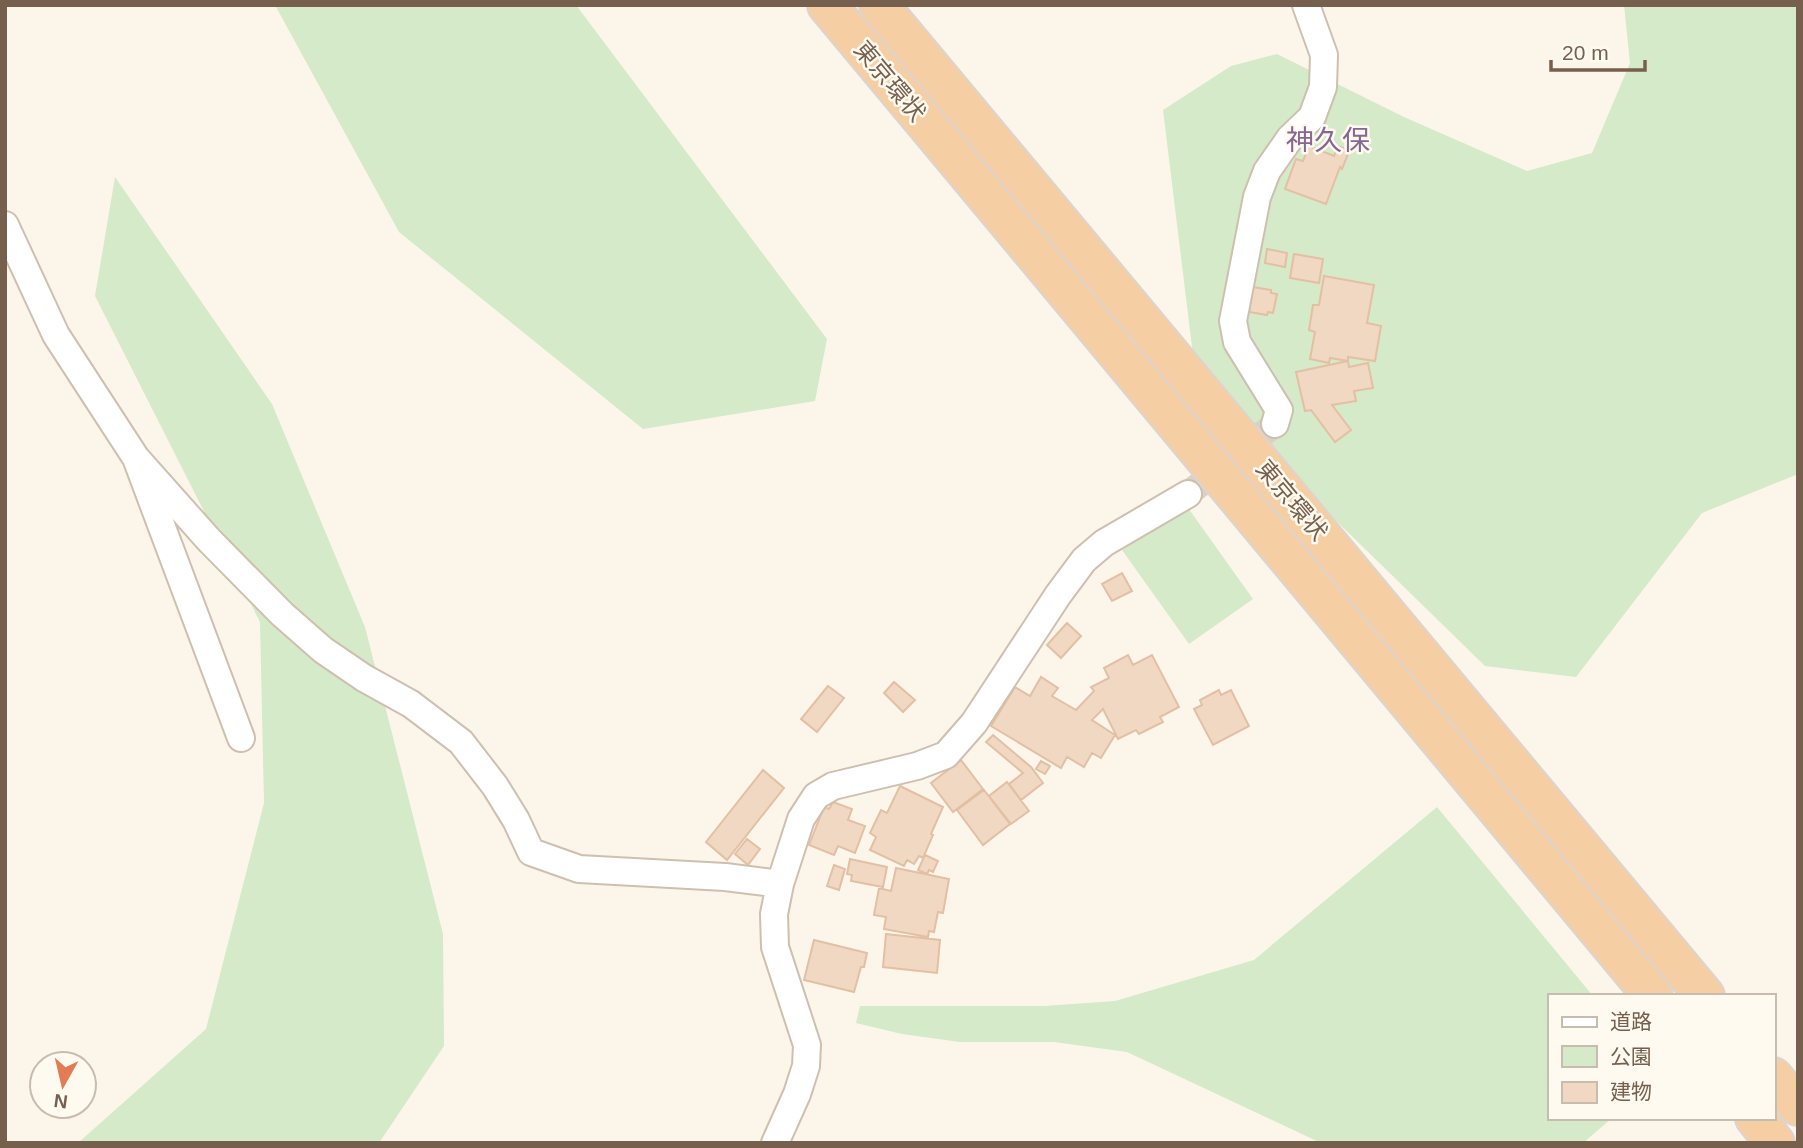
<svg xmlns="http://www.w3.org/2000/svg" width="1803" height="1148" font-family="Helvetica,'Noto Sans JP',sans-serif">
	<rect width="100%" height="100%" fill="#fcf6ea"/>
	<!-- green -->
	<path fill="#d4eac8" d="M 275,5 L 576,5 L 827,339 L 815,401 L 643,429 L 399,232 Z
		M 1624,5 L 1798,5 L 1798,474 L 1702,513 L 1576,677 L 1485,666 L 1322,507 L 1193,355 L 1163,110 L 1231,66 L 1277,54 L 1404,117 L 1527,171 L 1592,153 L 1630,63 Z
		M 115,177 L 272,404 L 365,627 L 443,934 L 444,1046 L 379,1143 L 78,1143 L 206,1029 L 264,803 L 260,622 L 95,296 Z
		M 1186,505 L 1253,599 L 1189,644 L 1122,550 Z
		M 1437,807 L 1593,996 L 1549,996 L 1549,1118 L 1612,1118 L 1583,1143 L 1321,1143 L 1127,1052 L 1054,1042 L 960,1042 L 902,1034 L 856,1023 L 860,1006 L 1044,1006 L 1115,1001 L 1254,960 Z"/>
	<!-- building -->
	<path fill="#f1d8c2" stroke="#e3bfa3" stroke-width="2" d="M 1309,146 L 1334,156 L 1338,146 L 1346,149 L 1345,152 L 1348,154 L 1342,169 L 1340,167 L 1326,204 L 1285,189 L 1296,159 L 1303,161 Z
		M 1267,249 L 1287,253 L 1285,267 L 1265,263 Z
		M 1294,254 L 1323,259 L 1319,283 L 1290,278 Z
		M 1324,276 L 1374,285 L 1367,323 L 1381,326 L 1375,361 L 1348,357 L 1348,361 L 1330,358 L 1329,363 L 1310,359 L 1315,332 L 1309,330 L 1313,305 L 1319,305 Z
		M 1253,287 L 1271,290 L 1271,293 L 1277,294 L 1273,313 L 1268,312 L 1267,315 L 1249,312 Z
		M 1348,361 L 1349,367 L 1368,363 L 1373,388 L 1354,391 L 1356,401 L 1332,405 L 1351,430 L 1335,442 L 1311,410 L 1305,411 L 1296,372 Z
		M 1122,573 L 1132,591 L 1112,601 L 1102,584 Z
		M 1067,623 L 1081,636 L 1061,658 L 1047,645 Z
		M 1128,655 L 1133,665 L 1152,655 L 1179,707 L 1160,717 L 1163,722 L 1139,734 L 1136,730 L 1118,739 L 1103,709 L 1092,720 L 1115,735 L 1101,758 L 1092,753 L 1084,767 L 1067,757 L 1061,768 L 991,726 L 1015,687 L 1030,696 L 1041,677 L 1058,688 L 1052,696 L 1076,710 L 1094,691 L 1091,687 L 1109,678 L 1104,668 Z
		M 894,682 L 915,700 L 903,712 L 884,693 Z
		M 828,686 L 844,698 L 817,732 L 801,719 Z
		M 1219,690 L 1221,695 L 1231,690 L 1249,726 L 1213,745 L 1194,709 L 1202,705 L 1200,700 Z
		M 993,735 L 1031,767 L 1043,783 L 1021,800 L 1009,784 L 1023,773 L 986,742 Z
		M 961,760 L 983,789 L 953,812 L 931,783 Z
		M 1041,761 L 1050,766 L 1045,774 L 1036,769 Z
		M 763,770 L 784,788 L 727,860 L 706,842 Z
		M 1007,782 L 1029,811 L 1011,824 L 989,796 Z
		M 900,786 L 943,807 L 931,834 L 933,835 L 923,858 L 919,856 L 914,864 L 907,860 L 904,866 L 870,850 L 876,837 L 870,833 L 881,810 L 887,813 Z
		M 984,790 L 1010,824 L 983,845 L 957,810 Z
		M 833,802 L 852,809 L 848,820 L 865,826 L 855,853 L 838,846 L 834,855 L 809,845 L 824,807 L 829,809 Z
		M 747,839 L 760,849 L 748,865 L 735,854 Z
		M 925,855 L 938,861 L 933,872 L 929,870 L 927,874 L 918,870 Z
		M 850,859 L 887,867 L 883,887 L 851,881 L 852,875 L 847,874 Z
		M 834,865 L 845,869 L 839,890 L 827,886 Z
		M 896,868 L 949,879 L 943,913 L 938,912 L 934,932 L 929,931 L 928,937 L 884,929 L 886,917 L 874,915 L 879,888 L 891,891 Z
		M 886,934 L 940,940 L 937,973 L 883,967 Z
		M 814,940 L 867,953 L 864,967 L 861,967 L 854,992 L 804,980 Z"/>
	<g fill="none" stroke-linecap="round" stroke-linejoin="round">
		<!-- minor-tunnel -->
		<path stroke="#dad0c3" stroke-width="26" stroke-dasharray="26 13" stroke-linecap="butt" d="M 1188,494 L 1275,424"/>
		<!-- minor casing -->
		<g stroke="#cebfaf" stroke-width="30">
			<path id="minor" d="M 5,225 L 56,335 L 136,458 L 241,738
				M 1275,424 L 1279,410 L 1237,342 L 1233,321 L 1257,197 L 1267,171 L 1290,138 L 1312,117 L 1323,87 L 1324,55 L 1306,5
				M 136,458 L 209,540 L 282,614 L 323,650 L 364,678 L 411,704 L 461,742 L 495,786 L 516,820 L 531,852 L 579,869 L 725,877 L 780,884
				M 775,1143 L 797,1094 L 806,1066 L 807,1045 L 775,947 L 774,914 L 780,884 L 801,819 L 816,796 L 833,786 L 917,766 L 946,755 L 974,723 L 1058,595 L 1084,560 L 1104,543 L 1188,494"/>
		</g>
		<!-- trunk casing -->
		<g stroke="#dbd5d1" stroke-width="42">
			<path id="trunk" d="M 827,5 L 1653,996
				M 879,5 L 1705,996
				M 1773,1077 L 1798,1106
				M 1755,1118 L 1775,1143"/>
		</g>
		<!-- minor -->
		<use href="#minor" stroke="#fff" stroke-width="26"/>
		<!-- trunk -->
		<use href="#trunk" stroke="#f6cea4" stroke-width="38"/>
	</g>
	<g text-anchor="middle" dominant-baseline="central" stroke-width="5" stroke-linejoin="round" paint-order="stroke">
		<!-- street labels -->
		<g font-size="24" fill="#765f4d" stroke="#fefaf0">
			<text transform="translate(890 81) rotate(50)">東京環状</text>
			<text transform="translate(1292 500) rotate(50)">東京環状</text>
		</g>
		<!-- quarter labels -->
		<g font-size="28" fill="#866692" stroke="#fefaf0">
			<text x="1328" y="140">神久保</text>
		</g>
	</g>
	<!-- border -->
	<rect width="1803" height="1148" fill="none" stroke="#765f4d" stroke-width="14"/>
	<!-- legend -->
	<rect x="1548" y="994" width="228" height="126" fill="#fefaf0" stroke="#c8bcaf" stroke-width="2"/>
	<rect x="1562" y="1017" width="35" height="10" fill="#ffffff" stroke="#c8bcaf" stroke-width="2"/>
	<text x="1610" y="1029" font-size="21" fill="#765f4d">道路</text>
	<rect x="1562" y="1046" width="35" height="21" fill="#d4eac8" stroke="#c8bcaf" stroke-width="2"/>
	<text x="1610" y="1064" font-size="21" fill="#765f4d">公園</text>
	<rect x="1562" y="1082" width="35" height="21" fill="#f1d8c2" stroke="#c8bcaf" stroke-width="2"/>
	<text x="1610" y="1099" font-size="21" fill="#765f4d">建物</text>
	<!-- north arrow -->
	<g transform="translate(63 1085) rotate(188)"><circle r="33" fill="#fefaf0" stroke="#c8bcaf" stroke-width="2"/>
	<path d="M0-5L12 26L0 18L-12 26Z" fill="#e17c54"/>
	<text y="-10" font-size="19" font-weight="bold" text-anchor="middle" fill="#765f4d">N</text>
	</g>
	<!-- scale -->
	<path d="M1551 60v10h94v-10" fill="none" stroke="#765f4d" stroke-width="3.5"/>
	<text x="1562" y="60" font-size="21" fill="#765f4d" stroke="#fefaf0" stroke-width="5" paint-order="stroke">20 m</text>
</svg>
